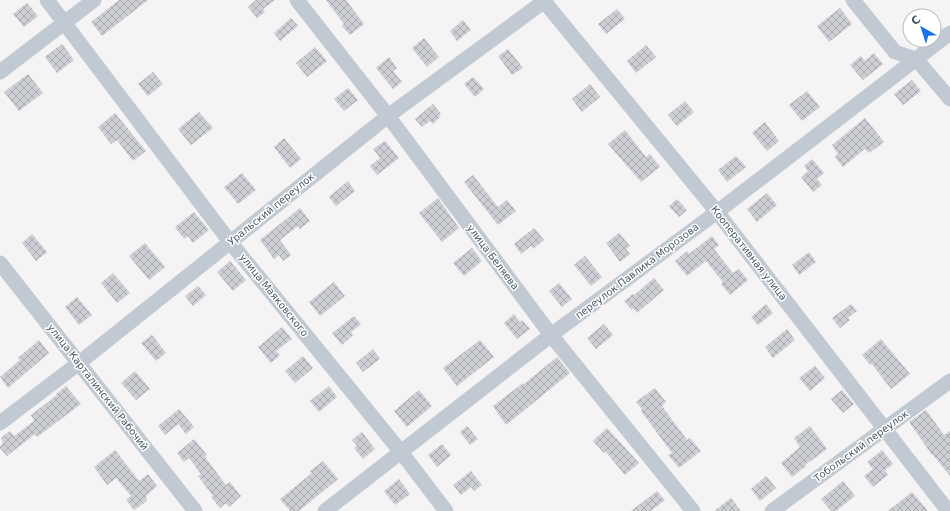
<svg xmlns="http://www.w3.org/2000/svg" width="950" height="511" font-family="'DejaVu Sans',sans-serif">
	<defs>
		<pattern id="building-cross-hatch" width="8" height="8" patternUnits="userSpaceOnUse"><rect width="8" height="8" fill="#cdcfd5"/><path d="M0 0l8 8M0 8l8-8" fill="none" stroke="#a8abb0"/></pattern>
	</defs>
	<rect width="100%" height="100%" fill="#f5f3f3"/>
	<!-- building -->
	<path fill="url(#building-cross-hatch)" d="M 119,0 L 148,0 L 102,36 L 91,22 Z
		M 256,0 L 275,0 L 263,9 L 265,12 L 257,18 L 248,7 Z
		M 326,0 L 346,0 L 364,24 L 350,35 L 342,26 L 344,24 Z
		M 27,3 L 38,16 L 24,27 L 13,14 Z
		M 840,8 L 852,24 L 829,42 L 817,26 Z
		M 617,9 L 625,19 L 606,34 L 598,24 Z
		M 291,18 L 298,26 L 280,41 L 274,33 Z
		M 463,20 L 471,30 L 457,41 L 450,31 Z
		M 424,38 L 439,57 L 427,67 L 412,48 Z
		M 62,44 L 74,60 L 57,73 L 45,57 Z
		M 646,45 L 656,57 L 636,73 L 627,61 Z
		M 315,47 L 327,61 L 307,77 L 296,63 Z
		M 508,49 L 523,68 L 512,75 L 498,56 Z
		M 874,53 L 883,64 L 863,80 L 850,65 L 861,56 L 865,61 Z
		M 389,57 L 397,68 L 393,71 L 402,82 L 393,89 L 376,68 Z
		M 153,72 L 163,84 L 148,96 L 138,84 Z
		M 28,74 L 43,93 L 19,111 L 4,92 Z
		M 473,77 L 484,89 L 475,97 L 464,84 Z
		M 912,80 L 921,91 L 903,105 L 894,94 Z
		M 590,84 L 600,97 L 582,112 L 572,99 Z
		M 348,88 L 358,100 L 344,111 L 334,99 Z
		M 807,91 L 820,107 L 802,121 L 789,105 Z
		M 685,101 L 694,112 L 677,126 L 668,115 Z
		M 433,104 L 441,114 L 439,115 L 440,117 L 433,124 L 430,121 L 422,127 L 415,119 Z
		M 199,112 L 213,128 L 191,145 L 178,129 Z
		M 115,113 L 146,151 L 133,161 L 117,140 L 111,144 L 98,127 Z
		M 865,118 L 884,142 L 869,153 L 865,149 L 843,167 L 835,157 L 838,154 L 832,145 Z
		M 765,122 L 779,141 L 767,151 L 752,133 Z
		M 625,130 L 646,157 L 650,154 L 660,167 L 641,182 L 608,144 Z
		M 284,138 L 301,159 L 290,168 L 274,147 Z
		M 385,141 L 399,158 L 377,175 L 370,166 L 380,158 L 373,149 Z
		M 736,156 L 746,167 L 727,182 L 718,170 Z
		M 812,159 L 824,173 L 817,179 L 822,185 L 813,192 L 801,177 L 808,171 L 804,166 Z
		M 242,173 L 256,190 L 238,204 L 224,187 Z
		M 473,175 L 498,207 L 507,200 L 516,211 L 498,225 L 464,182 Z
		M 348,181 L 355,191 L 336,206 L 329,197 Z
		M 767,193 L 777,205 L 757,222 L 747,209 Z
		M 438,198 L 459,228 L 442,242 L 419,213 Z
		M 677,199 L 687,210 L 679,217 L 669,206 Z
		M 300,208 L 310,221 L 300,229 L 298,226 L 280,240 L 291,255 L 283,261 L 279,255 L 274,259 L 260,240 Z
		M 194,212 L 209,230 L 193,243 L 188,236 L 184,239 L 175,227 Z
		M 534,228 L 544,240 L 533,249 L 531,246 L 521,254 L 514,244 Z
		M 619,233 L 630,246 L 626,249 L 630,254 L 620,262 L 606,243 Z
		M 32,234 L 47,252 L 36,261 L 22,243 Z
		M 712,236 L 719,245 L 714,249 L 733,273 L 739,269 L 748,280 L 730,295 L 721,284 L 723,282 L 706,261 L 687,276 L 675,261 L 687,251 L 689,254 Z
		M 145,243 L 165,267 L 149,280 L 129,256 Z
		M 472,248 L 482,261 L 464,276 L 453,263 Z
		M 809,252 L 816,262 L 799,275 L 792,265 Z
		M 585,256 L 602,277 L 591,286 L 574,265 Z
		M 230,261 L 246,280 L 233,291 L 217,272 Z
		M 113,273 L 130,293 L 117,303 L 101,283 Z
		M 654,278 L 664,290 L 637,313 L 633,308 L 632,310 L 624,301 L 633,294 L 634,295 Z
		M 334,282 L 345,296 L 320,316 L 309,302 Z
		M 559,283 L 572,299 L 562,307 L 549,291 Z
		M 198,286 L 206,295 L 193,306 L 185,296 Z
		M 77,297 L 92,315 L 79,325 L 65,307 Z
		M 766,304 L 773,313 L 758,325 L 751,317 Z
		M 851,304 L 857,311 L 848,318 L 850,320 L 840,328 L 832,318 Z
		M 514,314 L 520,322 L 522,320 L 530,329 L 517,339 L 504,323 Z
		M 354,316 L 361,324 L 351,332 L 353,335 L 342,345 L 332,333 Z
		M 604,324 L 613,335 L 596,349 L 587,338 Z
		M 282,327 L 292,339 L 276,351 L 280,355 L 271,363 L 258,347 Z
		M 787,329 L 795,340 L 773,358 L 765,347 Z
		M 152,335 L 166,353 L 156,361 L 141,343 Z
		M 881,339 L 910,374 L 891,389 L 872,364 L 870,365 L 862,355 Z
		M 39,340 L 49,353 L 8,388 L 0,377 L 20,360 L 18,358 Z
		M 480,340 L 494,357 L 457,386 L 443,368 Z
		M 373,349 L 380,359 L 363,372 L 356,363 Z
		M 303,356 L 313,368 L 295,383 L 285,371 Z
		M 557,357 L 570,373 L 506,425 L 493,406 L 523,383 L 524,384 Z
		M 815,366 L 825,378 L 810,391 L 799,378 Z
		M 135,371 L 150,389 L 136,400 L 121,383 Z
		M 66,386 L 81,404 L 37,437 L 35,434 L 7,456 L 0,448 L 0,446 L 3,443 L 1,438 L 10,431 L 14,436 L 34,421 L 31,415 L 57,395 L 56,394 Z
		M 329,386 L 337,397 L 319,412 L 310,401 Z
		M 655,388 L 666,402 L 662,406 L 687,440 L 690,438 L 701,451 L 679,468 L 668,455 L 672,453 L 641,411 L 642,409 L 636,402 Z
		M 419,390 L 432,406 L 407,427 L 394,411 Z
		M 842,390 L 854,404 L 843,413 L 831,399 Z
		M 179,409 L 194,427 L 186,434 L 178,424 L 165,435 L 158,426 Z
		M 926,410 L 944,435 L 950,431 L 950,476 L 933,455 L 932,455 L 909,422 Z
		M 467,426 L 478,439 L 470,445 L 460,432 Z
		M 810,426 L 827,449 L 805,465 L 806,466 L 792,477 L 781,463 L 800,447 L 794,438 Z
		M 607,428 L 639,463 L 625,475 L 605,451 L 604,453 L 593,441 Z
		M 362,432 L 375,449 L 363,459 L 354,448 L 357,445 L 352,440 Z
		M 194,439 L 207,455 L 205,457 L 226,485 L 230,482 L 241,496 L 229,507 L 226,503 L 220,508 L 211,497 L 213,496 L 198,476 L 201,474 L 189,458 L 184,462 L 177,453 Z
		M 442,444 L 451,455 L 437,467 L 428,455 Z
		M 115,450 L 139,481 L 148,474 L 157,486 L 146,496 L 147,501 L 134,510 L 126,500 L 131,496 L 116,478 L 107,485 L 94,467 Z
		M 882,450 L 893,464 L 885,470 L 888,475 L 873,487 L 864,476 L 873,469 L 867,462 Z
		M 323,461 L 338,479 L 299,511 L 290,511 L 280,499 L 312,473 L 310,471 Z
		M 471,471 L 482,485 L 474,491 L 471,487 L 461,495 L 453,485 Z
		M 766,476 L 776,488 L 760,501 L 751,489 Z
		M 399,479 L 410,494 L 395,505 L 384,491 Z
		M 843,481 L 855,496 L 836,511 L 831,511 L 821,499 Z
		M 657,491 L 665,500 L 651,511 L 631,511 Z
		M 912,492 L 928,511 L 888,511 Z
		M 731,498 L 741,511 L 714,511 Z"/>
	<g fill="none" stroke-linecap="round" stroke-linejoin="round">
		<!-- minor -->
		<path stroke="#c1cad2" stroke-width="15" d="M 47,0 L 230,242 L 401,452 L 446,511
			M 297,0 L 388,116 L 551,335 L 693,511
			M 543,0 L 717,212 L 948,511
			M 853,0 L 895,52 L 916,59 L 950,99
			M 0,72 L 94,0
			M 0,263 L 195,511
			M 0,423 L 79,363 L 388,116 L 546,0
			M 325,511 L 551,335 L 717,212 L 950,33
			M 772,511 L 950,381"/>
	</g>
	<g text-anchor="middle" dominant-baseline="central" stroke-width="3" stroke-linejoin="round" paint-order="stroke">
		<!-- street labels -->
		<g font-size="10" fill="#4a5661" stroke="#fff">
			<text transform="translate(271 209) rotate(-39)">Уральский переулок</text>
			<text transform="translate(749 253) rotate(52)">Кооперативная улица</text>
			<text transform="translate(493 257) rotate(53)">улица Беляева</text>
			<text transform="translate(637 271) rotate(-37)">переулок Павлика Морозова</text>
			<text transform="translate(274 295) rotate(51)">улица Маяковского</text>
			<text transform="translate(98 387) rotate(52)">улица Карталинский Рабочий</text>
			<text transform="translate(861 446) rotate(-36)">Тобольский переулок</text>
		</g>
	</g>
	<!-- north arrow -->
	<g transform="translate(922 28) rotate(321)"><circle r="19" fill="#ffffff" stroke="#b7bbc0"/>
	<path d="M0-3L7 15L0 10L-7 15Z" fill="#1a73e8"/>
	<text y="-6" font-size="11" font-weight="bold" text-anchor="middle" fill="#4a5661">С</text>
	</g>
</svg>
